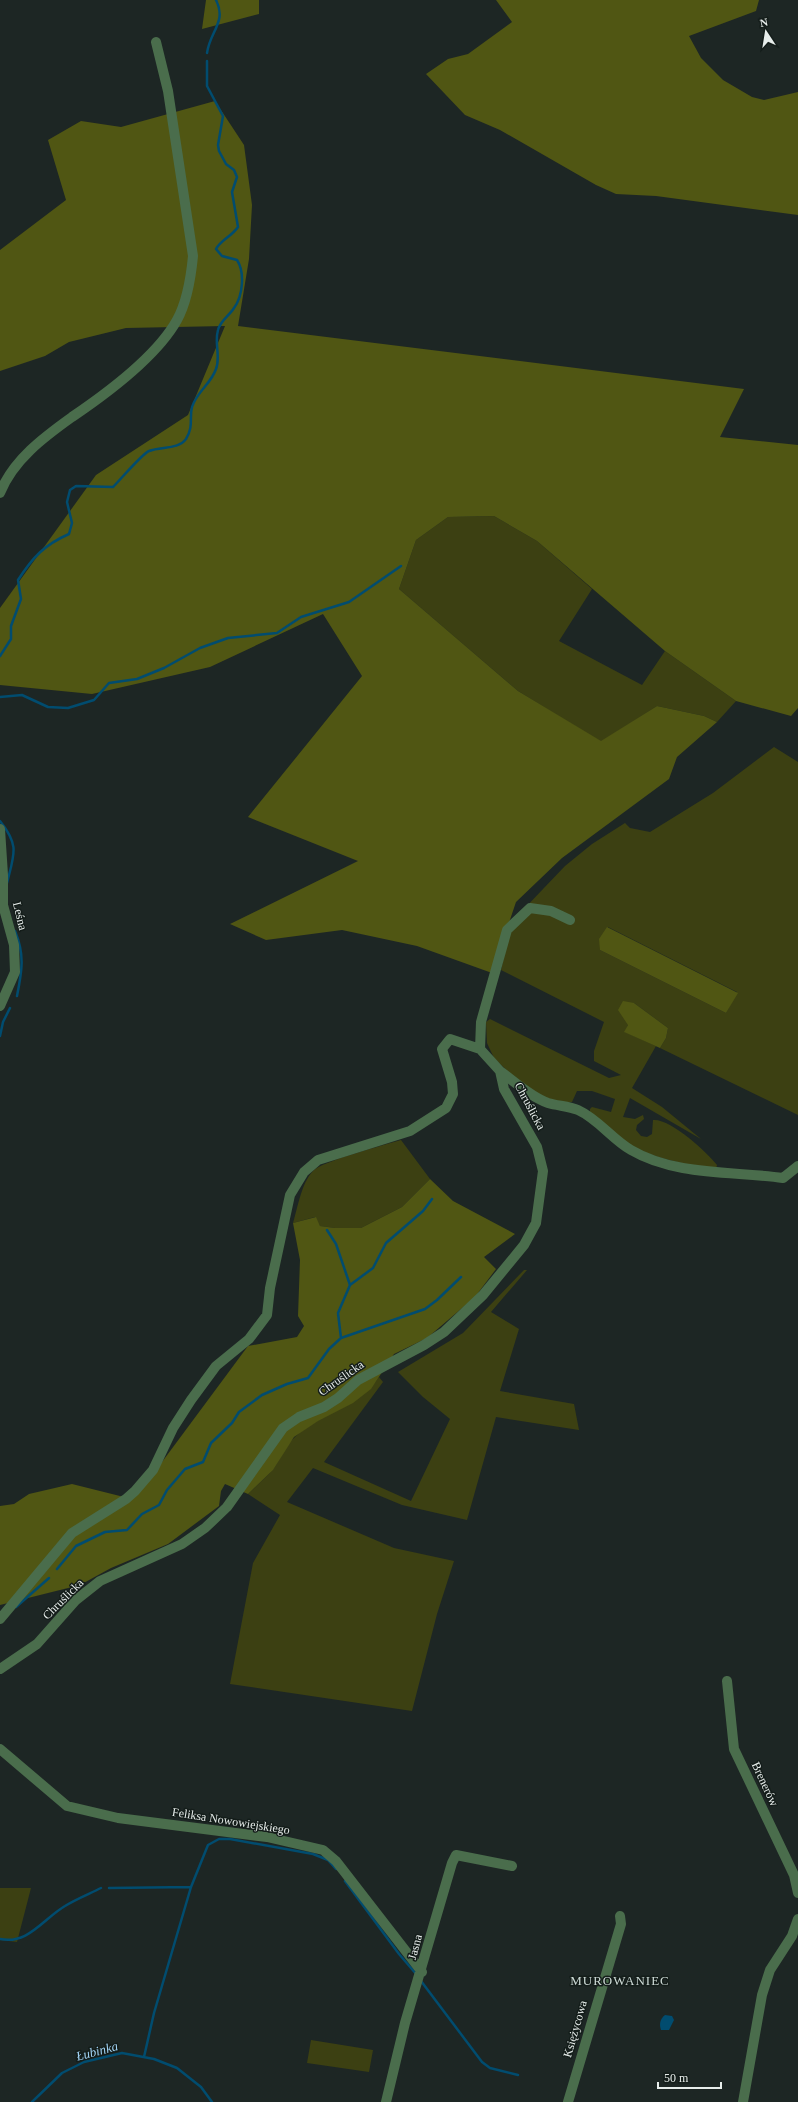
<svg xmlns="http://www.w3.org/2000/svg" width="798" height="2102" font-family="Georgia,serif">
	<rect width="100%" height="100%" fill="#1d2624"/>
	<!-- green -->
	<path fill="#3c4012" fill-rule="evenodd" d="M 494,516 L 537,541 L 592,589 L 559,641 L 642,685 L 665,651 L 736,701 L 717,722 L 704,716 L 657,706 L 601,742 L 518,691 L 399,589 L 416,540 L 448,517 Z
		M 774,747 L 798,762 L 798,1115 L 660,1048 L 666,1038 L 668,1028 L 634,1003 L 628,1025 L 625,1032 L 656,1046 L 632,1088 L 662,1107 L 701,1139 L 630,1098 L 623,1117 L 635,1119 L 643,1115 L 644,1119 L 637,1125 L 636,1130 L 641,1136 L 647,1137 L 652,1134 L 653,1120 C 670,1118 707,1152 717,1165 L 716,1170 C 690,1164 662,1161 638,1149 C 620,1140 605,1126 590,1114 L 590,1109 L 592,1107 L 611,1112 L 615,1099 L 592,1091 L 577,1091 L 572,1102 L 553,1102 L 521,1084 L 494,1058 L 487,1043 L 486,1022 L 490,1019 L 609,1078 L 621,1075 L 594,1061 L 594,1051 L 604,1022 L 501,970 L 509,935 L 522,911 L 565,866 L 592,844 L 625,823 L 630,828 L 650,832 L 713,793 ZM 608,927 L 737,992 L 726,1013 L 600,950 Z
		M 401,1140 L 430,1179 L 402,1207 L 361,1228 L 335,1228 L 320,1226 L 315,1217 L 293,1223 C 298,1207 301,1184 313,1171 C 322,1161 385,1145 401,1140 Z
		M 524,1270 L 527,1270 L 491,1312 L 519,1329 L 500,1391 L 574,1404 L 579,1430 L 496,1417 L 467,1520 L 402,1505 L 313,1468 L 287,1502 L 394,1548 L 454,1561 L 437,1614 L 412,1711 L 230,1684 L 253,1563 L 280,1515 L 248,1494 C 256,1486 267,1477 274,1468 C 281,1458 286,1445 295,1437 C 321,1412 359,1408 379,1377 L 383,1382 L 324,1462 L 411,1501 L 450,1419 L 423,1397 L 398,1372 L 463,1333 Z
		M 0,1888 L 31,1888 L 17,1942 L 0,1940 Z
		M 311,2040 L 373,2050 L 369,2072 L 307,2063 Z"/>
	<!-- forest -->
	<path fill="#505613" d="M 206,0 L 259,0 L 259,14 L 202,29 Z
		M 496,0 L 759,0 L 756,11 L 689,36 L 701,58 L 723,80 L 752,97 L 764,100 L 798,92 L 798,215 L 656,196 L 616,194 L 596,185 L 500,130 L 465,115 L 426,74 L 448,59 L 468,54 L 512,22 Z
		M 215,101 L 244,145 L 252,205 L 249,259 L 238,326 L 744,389 L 720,437 L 798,445 L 798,708 L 791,716 L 736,701 L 665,651 L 537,541 L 494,516 L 448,517 L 416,540 L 399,589 L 518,691 L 601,741 L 657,706 L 704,716 L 717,722 L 677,757 L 669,779 L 562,858 L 516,902 L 492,973 L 417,946 L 342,930 L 266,940 L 230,924 L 358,861 L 248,817 L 362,676 L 323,614 L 210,667 L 92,694 L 0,685 L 0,608 L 96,475 L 188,415 L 225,326 L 126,328 L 69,342 L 45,356 L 0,371 L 0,250 L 66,200 L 48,140 L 81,121 L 121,127 Z
		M 607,927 L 738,993 L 726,1013 L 600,950 L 599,939 Z
		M 623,1001 L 634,1003 L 668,1028 L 666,1038 L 660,1048 L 624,1032 L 628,1025 L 618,1010 Z
		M 430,1179 L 453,1201 L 515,1234 L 484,1257 L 496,1269 L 475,1297 L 427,1338 L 394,1354 L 371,1389 L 353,1403 L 318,1421 L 294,1437 L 273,1470 L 248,1494 L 225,1484 L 221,1491 L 219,1506 L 168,1544 L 111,1568 L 80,1585 L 0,1605 L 0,1506 L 14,1504 L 29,1494 L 72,1484 L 132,1499 L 162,1462 L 248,1346 L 297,1337 L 304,1326 L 298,1316 L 300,1260 L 293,1223 L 316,1217 L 320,1226 L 335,1228 L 361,1228 L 402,1207 Z"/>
	<!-- water -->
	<path fill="#014c6f" d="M 665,2015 L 672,2016 L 674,2020 L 669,2030 L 661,2030 C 659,2024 660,2019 665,2015 Z"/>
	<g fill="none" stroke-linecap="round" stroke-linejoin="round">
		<!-- stream -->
		<path stroke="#014c6f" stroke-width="2.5" d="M 207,53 C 210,31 227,22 216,0
			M 0,656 L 11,639 L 11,626 L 21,599 L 18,580 C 33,557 44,545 69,534 L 72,523 L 67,502 L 70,490 L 76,486 L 113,487 C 120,480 143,453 149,451 C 161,446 178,450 186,439 C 194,426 189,418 192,407 C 197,391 211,384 216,369 C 221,356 214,344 218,330 C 220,321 229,316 234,308 C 243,296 245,272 237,260 L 222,256 L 216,249 C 221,240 232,236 238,227 L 232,192 L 237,177 L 234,170 L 226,164 L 219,151 L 218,145 L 223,116 L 207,86 L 207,61
			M 0,697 L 22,695 L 48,707 L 68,708 L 94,700 L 109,683 L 137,679 L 164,668 L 200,648 L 228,638 L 277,633 L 301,617 L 349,602 L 401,566
			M 0,821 C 20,846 14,854 7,883
			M 15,931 C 25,955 22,971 17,996
			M 0,1036 L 3,1022 L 10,1008
			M 327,1230 L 336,1244 L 350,1285
			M 341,1338 L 425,1309 L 437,1300 L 461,1277
			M 57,1569 L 76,1546 L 105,1532 L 127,1530 L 142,1514 L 159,1505 L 167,1490 L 185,1469 L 203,1462 L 211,1443 L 232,1423 L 239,1412 L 262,1395 L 287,1384 L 308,1378 L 329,1349 L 341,1338 L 338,1313 L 350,1285 L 373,1268 L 386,1243 L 423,1211 L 432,1199
			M 16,1607 L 49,1578
			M 345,1881 L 399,1954 L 417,1975
			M 109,1888 L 191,1887
			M 0,1939 C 28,1945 43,1919 65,1906 C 76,1899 89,1894 101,1888
			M 421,1981 L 482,2062 L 490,2068 L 518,2075
			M 144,2057 L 154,2013 L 191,1887 L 208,1845 L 219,1839 L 230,1839 L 313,1854 L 328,1860 L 336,1869
			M 32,2102 L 62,2073 L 84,2062 L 122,2053 L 154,2059 L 177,2068 L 201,2087 L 212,2102"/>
		<!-- minor -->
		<path stroke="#4a6d4c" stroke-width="10" d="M 0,493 C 13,460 44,437 72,417 C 106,394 157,356 177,320 C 187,302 191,277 193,256 L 168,91 L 156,42
			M 0,829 L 3,875 L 3,905 L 14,945 L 15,972 L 0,1006
			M 480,1049 L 481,1022 L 507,930 L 530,908 L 551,911 L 570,920
			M 500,1071 C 515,1082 531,1097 548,1103 C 558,1106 569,1106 578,1110 C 598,1119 612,1139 631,1150 C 675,1176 734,1171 783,1178 L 798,1166
			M 0,1619 L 72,1533 L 126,1499 L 135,1491 L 153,1470 L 173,1428 L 191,1400 L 216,1366 L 249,1339 L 267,1315 L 270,1288 L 290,1195 L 304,1172 L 318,1160 L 410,1131 L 446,1108 L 453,1094 L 452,1082 L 442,1049 L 450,1039 L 480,1049 L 500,1071 L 504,1089 L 537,1147 L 543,1171 L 536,1223 L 524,1245 L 483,1295 L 444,1332 L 424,1345 L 358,1380 L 338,1398 L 324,1407 L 299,1417 L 283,1428 L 227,1507 L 205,1528 L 182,1544 L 100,1581 L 76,1600 L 37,1644 L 0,1669
			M 727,1681 L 734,1749 L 794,1875 L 798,1893
			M 0,1749 L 67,1806 L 118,1818 L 267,1837 L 323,1850 L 336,1861 L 422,1972
			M 386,2102 L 405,2023 L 452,1863 L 456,1855 L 512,1866
			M 568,2102 L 621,1924 L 620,1916
			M 743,2102 L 762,1995 L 770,1970 L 792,1936 L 798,1919"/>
	</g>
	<g text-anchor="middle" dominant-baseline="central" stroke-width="3" stroke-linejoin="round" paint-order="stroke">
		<!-- street labels -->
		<g font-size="12" fill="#e7edeb" stroke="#141d1a">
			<text transform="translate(20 916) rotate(76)">Leśna</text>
			<text transform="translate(530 1106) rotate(62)">Chruślicka</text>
			<text transform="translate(341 1378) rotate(-35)">Chruślicka</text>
			<text transform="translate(63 1599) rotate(-45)">Chruślicka</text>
			<text transform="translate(765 1784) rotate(65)">Brenerów</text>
			<text transform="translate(231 1821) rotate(9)">Feliksa Nowowiejskiego</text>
			<text transform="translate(415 1947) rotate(-75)">Jasna</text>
			<text transform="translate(575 2029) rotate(-74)">Księżycowa</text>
		</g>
		<!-- neighbourhood labels -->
		<g font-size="13" letter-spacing="1" fill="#cedbd7" stroke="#141d1a">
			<text x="620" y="1980">MUROWANIEC</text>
		</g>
		<!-- water labels -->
		<g font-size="13" font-style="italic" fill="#a3d5f7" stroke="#141d1a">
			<text transform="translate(97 2051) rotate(-15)">Łubinka</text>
		</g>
	</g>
	<!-- north arrow -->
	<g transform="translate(766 32) rotate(348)" stroke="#141d1a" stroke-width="3" paint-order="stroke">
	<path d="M0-3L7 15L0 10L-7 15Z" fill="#e7edeb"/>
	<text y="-6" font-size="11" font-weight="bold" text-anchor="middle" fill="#e7edeb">N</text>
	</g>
	<!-- scale -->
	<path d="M658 2082v6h63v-6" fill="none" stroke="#e7edeb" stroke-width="2"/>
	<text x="664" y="2082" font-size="12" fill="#e7edeb" stroke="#141d1a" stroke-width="3" paint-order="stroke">50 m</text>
</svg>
